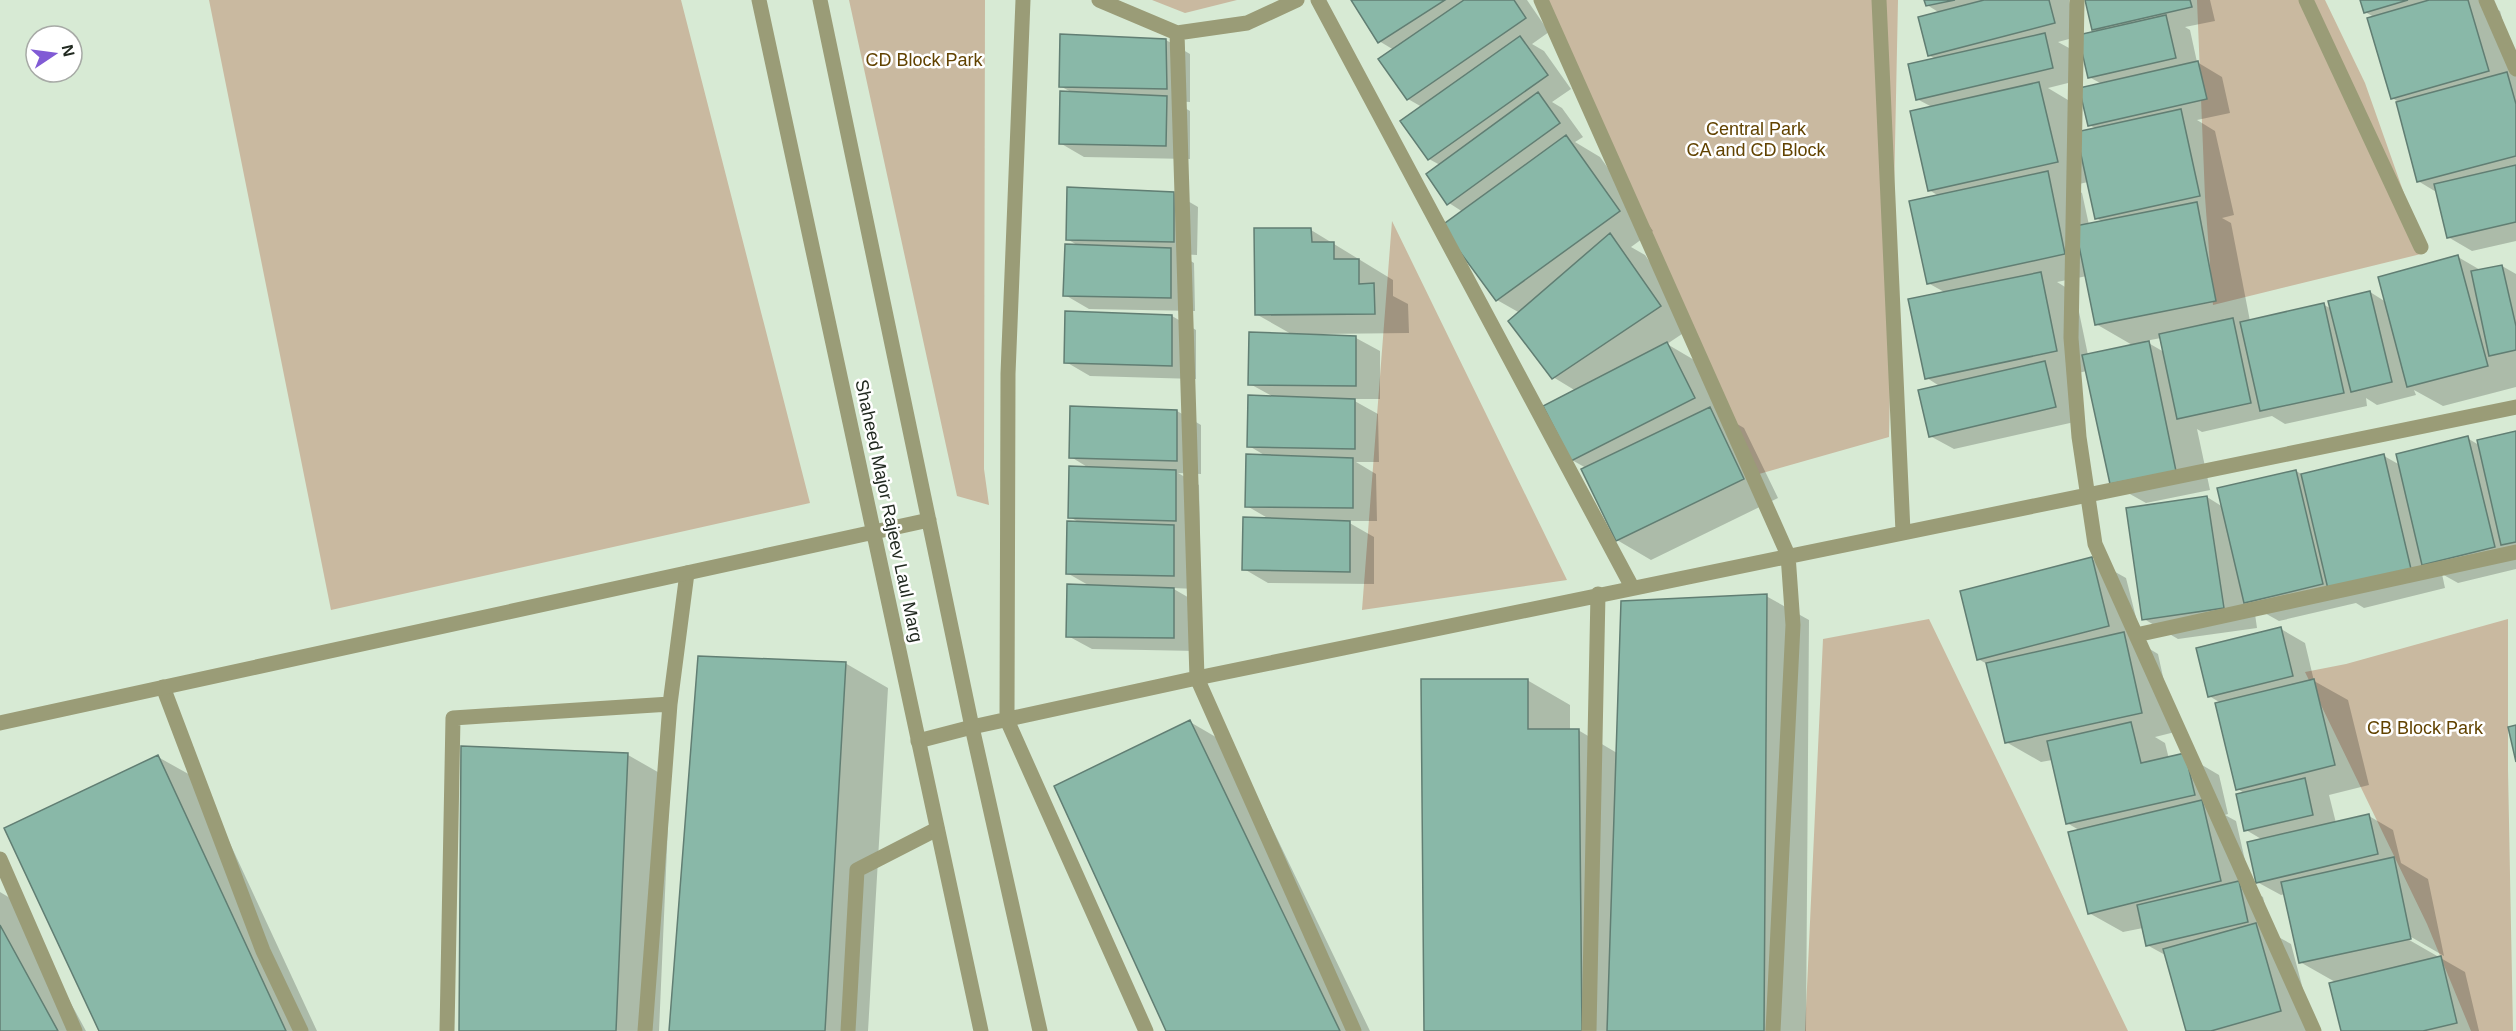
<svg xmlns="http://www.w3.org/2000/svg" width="2516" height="1031" font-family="Arial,sans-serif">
	<rect width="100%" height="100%" fill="#d7ead4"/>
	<!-- green -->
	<path fill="#c9b9a0" d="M 209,0 L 681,0 L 810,503 L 331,610 Z
		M 849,0 L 985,0 L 984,469 L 989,505 L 957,496 Z
		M 1152,0 L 1237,0 L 1185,13 Z
		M 1537,0 L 1898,0 L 1889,437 L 1759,474 Z
		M 2197,0 L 2325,0 L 2365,83 L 2425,253 L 2213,305 L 2205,197 Z
		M 1392,221 L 1567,580 L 1362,610 Z
		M 1929,619 L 2128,1031 L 1805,1031 L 1823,639 Z
		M 2508,619 L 2508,770 L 2513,1031 L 2471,1031 L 2427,924 L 2305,672 L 2346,664 Z"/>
	<!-- shadow -->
	<path fill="#0003" fill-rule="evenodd" d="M 1353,0 L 1527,0 L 1549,32 L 1532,44 L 1544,51 L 1571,89 L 1552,102 L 1562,108 L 1583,137 L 1575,142 L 1600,157 L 1653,231 L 1631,247 L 1645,255 L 1694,326 L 1667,344 L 1701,364 L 1727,418 L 1744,428 L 1778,498 L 1651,560 L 1617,540 L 1586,468 L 1572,460 L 1576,391 L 1553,377 L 1520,313 L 1497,300 L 1463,212 L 1449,203 L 1440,165 L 1429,159 L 1422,107 L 1408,99 L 1394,50 L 1379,41 Z
		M 1926,0 L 2069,0 L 2078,36 L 2098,32 L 2093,29 L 2086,0 L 2210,0 L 2215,21 L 2185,27 L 2190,30 L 2197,62 L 2222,77 L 2230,113 L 2197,120 L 2215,131 L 2234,215 L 2222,218 L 2231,223 L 2250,321 L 2324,305 L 2332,309 L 2370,292 L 2386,302 L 2458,257 L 2482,271 L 2502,266 L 2516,274 L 2516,387 L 2443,406 L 2414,390 L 2416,395 L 2377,405 L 2366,398 L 2367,406 L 2285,424 L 2272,416 L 2202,432 L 2197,429 L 2210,490 L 2146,503 L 2112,484 L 2087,371 L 2068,375 L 2079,421 L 1954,449 L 1930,436 L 1941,387 L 1927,378 L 1946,293 L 1928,283 L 1939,196 L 1929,190 L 1932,107 L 1917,99 L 1936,59 L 1930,56 L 1940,13 L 1927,5 ZM 2080,36 L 2089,77 L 2102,84 L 2089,125 L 2097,129 L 2080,133 L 2073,103 L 2048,88 L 2076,81 L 2069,48 L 2058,42 ZM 2088,182 L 2096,218 L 2103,222 L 2089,225 L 2082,193 L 2070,186 ZM 2087,276 L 2096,324 L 2134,346 L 2088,355 L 2075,293 L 2057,282 ZM 2161,338 L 2164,352 L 2145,341 Z
		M 2362,0 L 2480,0 L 2500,11 L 2516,69 L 2516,241 L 2472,251 L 2448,237 L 2438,193 L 2418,181 L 2397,101 L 2392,98 L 2374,17 L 2365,12 Z
		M 1166,40 L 1190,54 L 1190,102 L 1173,101 L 1190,111 L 1190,159 L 1084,157 L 1060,143 L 1073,93 L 1060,86 Z
		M 1174,193 L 1198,207 L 1197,255 L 1179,254 L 1194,263 L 1195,311 L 1089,309 L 1065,295 L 1079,246 L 1067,239 Z
		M 1311,230 L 1393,280 L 1393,296 L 1408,304 L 1409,333 L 1322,334 L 1322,336 L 1356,338 L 1380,351 L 1380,399 L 1351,399 L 1378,414 L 1379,462 L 1356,462 L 1376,474 L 1377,521 L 1346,521 L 1374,537 L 1374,584 L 1268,583 L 1244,569 L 1271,520 L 1247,506 L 1266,456 L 1249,446 L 1274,397 L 1250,384 L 1293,335 L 1256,314 Z
		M 1172,316 L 1196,330 L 1196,379 L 1090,376 L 1066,362 Z
		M 1177,411 L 1201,425 L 1201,474 L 1178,473 L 1199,485 L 1200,534 L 1185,533 L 1197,541 L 1197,589 L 1172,588 L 1198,603 L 1198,651 L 1092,649 L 1068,636 L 1090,586 L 1067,573 L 1080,523 L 1070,517 L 1089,468 L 1071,457 Z
		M 2516,433 L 2516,569 L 2458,583 L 2442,574 L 2445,588 L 2364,608 L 2356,603 L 2279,621 L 2254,607 L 2257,628 L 2178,639 L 2144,619 L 2207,497 L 2223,507 L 2296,471 L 2303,475 L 2384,456 L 2400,465 L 2467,438 L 2479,445 Z
		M 2092,559 L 2126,578 L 2143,645 L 2158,654 L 2175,732 L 2155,737 L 2165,743 L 2169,759 L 2185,755 L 2219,775 L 2228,814 L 2225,815 L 2236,821 L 2252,891 L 2263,897 L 2271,933 L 2291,944 L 2314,1031 L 2188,1031 L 2167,956 L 2147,945 L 2143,928 L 2123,932 L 2089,913 L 2079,830 L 2067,823 L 2052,760 L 2041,762 L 2006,742 L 1989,665 L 1978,659 Z
		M 1766,596 L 1809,620 L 1806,1031 L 1426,1031 L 1527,680 L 1570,705 L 1570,730 L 1578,730 L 1617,753 Z
		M 2281,629 L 2305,643 L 2314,681 L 2348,700 L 2369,785 L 2329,795 L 2336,823 L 2369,816 L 2393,830 L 2401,863 L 2428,879 L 2444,956 L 2406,934 L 2404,937 L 2465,972 L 2479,1031 L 2343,1031 L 2337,983 L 2300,962 L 2285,894 L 2281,895 L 2257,882 L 2263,840 L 2246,830 L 2244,793 L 2238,789 L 2221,703 L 2209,696 Z
		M 845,663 L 888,688 L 868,1031 L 670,1031 Z
		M 1190,722 L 1233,747 L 1370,1031 L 1167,1031 Z
		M 628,755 L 670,779 L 659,1031 L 461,1031 Z
		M 158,757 L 201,781 L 317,1031 L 101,1031 Z
		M 0,892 L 15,901 L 86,1031 L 0,1031 Z"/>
	<!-- building -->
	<path fill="#89b8a8" stroke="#617e73" stroke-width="1.5" d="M 1351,0 L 1445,0 L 1378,43 Z
		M 1464,0 L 1514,0 L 1526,18 L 1407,100 L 1378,59 Z
		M 1924,0 L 1955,0 L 1926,6 Z
		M 1984,0 L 2049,0 L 2055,23 L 1928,56 L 1918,17 Z
		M 2085,0 L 2190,0 L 2192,7 L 2092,30 Z
		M 2360,0 L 2408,0 L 2364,13 Z
		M 2429,0 L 2468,0 L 2489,71 L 2391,99 L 2367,18 Z
		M 2166,15 L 2176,58 L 2088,78 L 2078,35 Z
		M 2045,33 L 2053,68 L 1916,100 L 1908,64 Z
		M 1060,34 L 1166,39 L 1167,89 L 1059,87 Z
		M 1520,36 L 1548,75 L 1428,160 L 1400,121 Z
		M 2198,61 L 2207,99 L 2088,126 L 2079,88 Z
		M 2507,72 L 2516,104 L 2516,156 L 2417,182 L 2396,102 Z
		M 2039,82 L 2058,162 L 1928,191 L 1910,111 Z
		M 1060,91 L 1167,96 L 1166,146 L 1059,144 Z
		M 1538,92 L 1560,123 L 1447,205 L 1426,174 Z
		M 2181,109 L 2200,196 L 2095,219 L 2076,132 Z
		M 1566,135 L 1620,211 L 1496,301 L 1441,226 Z
		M 2516,165 L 2516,222 L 2447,238 L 2434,184 Z
		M 2048,171 L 2065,254 L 1927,284 L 1909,201 Z
		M 1067,187 L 1174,192 L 1174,242 L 1066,240 Z
		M 2197,202 L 2216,301 L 2095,325 L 2075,226 Z
		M 1254,228 L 1311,228 L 1312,242 L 1334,242 L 1334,259 L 1359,259 L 1359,284 L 1374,283 L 1375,314 L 1255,315 Z
		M 1610,233 L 1661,306 L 1552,379 L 1508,321 Z
		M 1065,244 L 1171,248 L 1171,298 L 1063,296 Z
		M 2458,255 L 2488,366 L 2407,387 L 2378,277 Z
		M 2502,265 L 2516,326 L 2516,350 L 2489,356 L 2471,271 Z
		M 2041,272 L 2057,351 L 1925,379 L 1908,299 Z
		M 2370,291 L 2392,382 L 2351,392 L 2328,301 Z
		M 2324,303 L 2344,393 L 2260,411 L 2240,322 Z
		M 1065,311 L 1172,315 L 1172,366 L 1064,363 Z
		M 2233,318 L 2251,403 L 2177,419 L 2159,334 Z
		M 1249,332 L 1356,336 L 1356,386 L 1248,385 Z
		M 2149,341 L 2176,471 L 2110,484 L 2082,355 Z
		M 1667,342 L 1695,398 L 1571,461 L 1543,406 Z
		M 2045,361 L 2056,407 L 1929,437 L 1918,390 Z
		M 1248,395 L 1355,399 L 1355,449 L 1247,447 Z
		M 1070,406 L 1177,410 L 1177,461 L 1069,458 Z
		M 1710,407 L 1744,479 L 1616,541 L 1581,469 Z
		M 2516,431 L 2516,542 L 2501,545 L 2477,440 Z
		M 2468,436 L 2495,547 L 2422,565 L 2396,454 Z
		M 1246,454 L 1353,458 L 1353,508 L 1245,507 Z
		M 2384,454 L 2411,569 L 2328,589 L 2301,474 Z
		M 1069,466 L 1176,470 L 1176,521 L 1068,518 Z
		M 2296,470 L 2323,584 L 2244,603 L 2217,488 Z
		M 2207,496 L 2224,608 L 2142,620 L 2126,508 Z
		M 1243,517 L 1350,521 L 1350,572 L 1242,570 Z
		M 1067,521 L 1174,525 L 1174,576 L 1066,574 Z
		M 2092,557 L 2109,626 L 1977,660 L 1960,591 Z
		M 1067,584 L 1174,588 L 1174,638 L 1066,637 Z
		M 1767,594 L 1764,1031 L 1607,1031 L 1621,601 Z
		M 2281,627 L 2293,676 L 2208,697 L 2196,648 Z
		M 2124,632 L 2142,713 L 2005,743 L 1986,663 Z
		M 698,656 L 846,662 L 825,1031 L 669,1031 Z
		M 1421,679 L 1528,679 L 1528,729 L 1579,729 L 1582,1031 L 1424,1031 Z
		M 2314,679 L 2335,765 L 2236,790 L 2215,703 Z
		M 1190,720 L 1340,1031 L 1166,1031 L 1054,786 Z
		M 2131,722 L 2141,763 L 2185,753 L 2195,795 L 2066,824 L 2047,741 Z
		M 2516,725 L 2516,762 L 2508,727 Z
		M 461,746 L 628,753 L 616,1031 L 459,1031 Z
		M 158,755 L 286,1031 L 99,1031 L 4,828 Z
		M 2305,778 L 2313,815 L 2244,831 L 2236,794 Z
		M 2202,800 L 2221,881 L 2088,914 L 2068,832 Z
		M 2369,814 L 2378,854 L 2256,883 L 2247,842 Z
		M 2394,857 L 2411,939 L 2299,963 L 2281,882 Z
		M 2239,881 L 2248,922 L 2146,946 L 2137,905 Z
		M 2256,923 L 2281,1011 L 2211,1031 L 2186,1031 L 2163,949 Z
		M 0,925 L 58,1031 L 0,1031 Z
		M 2441,956 L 2457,1023 L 2423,1031 L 2341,1031 L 2329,983 Z"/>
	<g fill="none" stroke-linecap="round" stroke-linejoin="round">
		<!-- minor -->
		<path stroke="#9a9c77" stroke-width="15" d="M 1023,0 L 1008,374 L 1007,720 L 1146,1031
			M 1099,0 L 1177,33 L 1247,23 L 1297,0
			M 1318,0 L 1632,587
			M 1541,0 L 1788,555 L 1793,625 L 1773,1031
			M 1879,0 L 1903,532
			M 2077,0 L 2071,338 L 2079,437 L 2095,544 L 2314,1031
			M 2306,0 L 2421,247
			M 2486,0 L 2516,69
			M 1177,33 L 1197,678 L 1354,1031
			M 2136,635 L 2516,552
			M 163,687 L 263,951 L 301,1031
			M 918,741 L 972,727 L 1197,678 L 2516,407
			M 0,859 L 75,1031
			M 447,1031 L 453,718 L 670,704
			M 645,1031 L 670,704 L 687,573
			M 848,1031 L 857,870 L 937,829
			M 1589,1031 L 1598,594"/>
		<!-- tertiary -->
		<path stroke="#9a9c77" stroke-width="15" d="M 759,0 L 981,1031
			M 820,0 L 972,727 L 1040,1031
			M 0,723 L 929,520"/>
	</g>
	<g text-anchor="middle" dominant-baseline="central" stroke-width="5" stroke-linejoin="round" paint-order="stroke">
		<!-- park labels -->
		<g font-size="18" fill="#614200" stroke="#fff">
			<text x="924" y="60">CD Block Park</text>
			<text x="1756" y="129">Central Park<tspan x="1756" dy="21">CA and CD Block</tspan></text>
			<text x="2425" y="728">CB Block Park</text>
		</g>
		<!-- street labels -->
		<g font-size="18" fill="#222a21" stroke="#fff">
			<text transform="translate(889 511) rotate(78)">Shaheed Major Rajeev Laul Marg</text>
		</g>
	</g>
	<!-- north arrow -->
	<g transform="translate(54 54) rotate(77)"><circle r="28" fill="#ffffff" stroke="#a7aaa6" stroke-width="1.5"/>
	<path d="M0-4.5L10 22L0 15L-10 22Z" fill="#815bd5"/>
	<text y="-9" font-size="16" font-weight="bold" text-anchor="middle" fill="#222a21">N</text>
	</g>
</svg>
